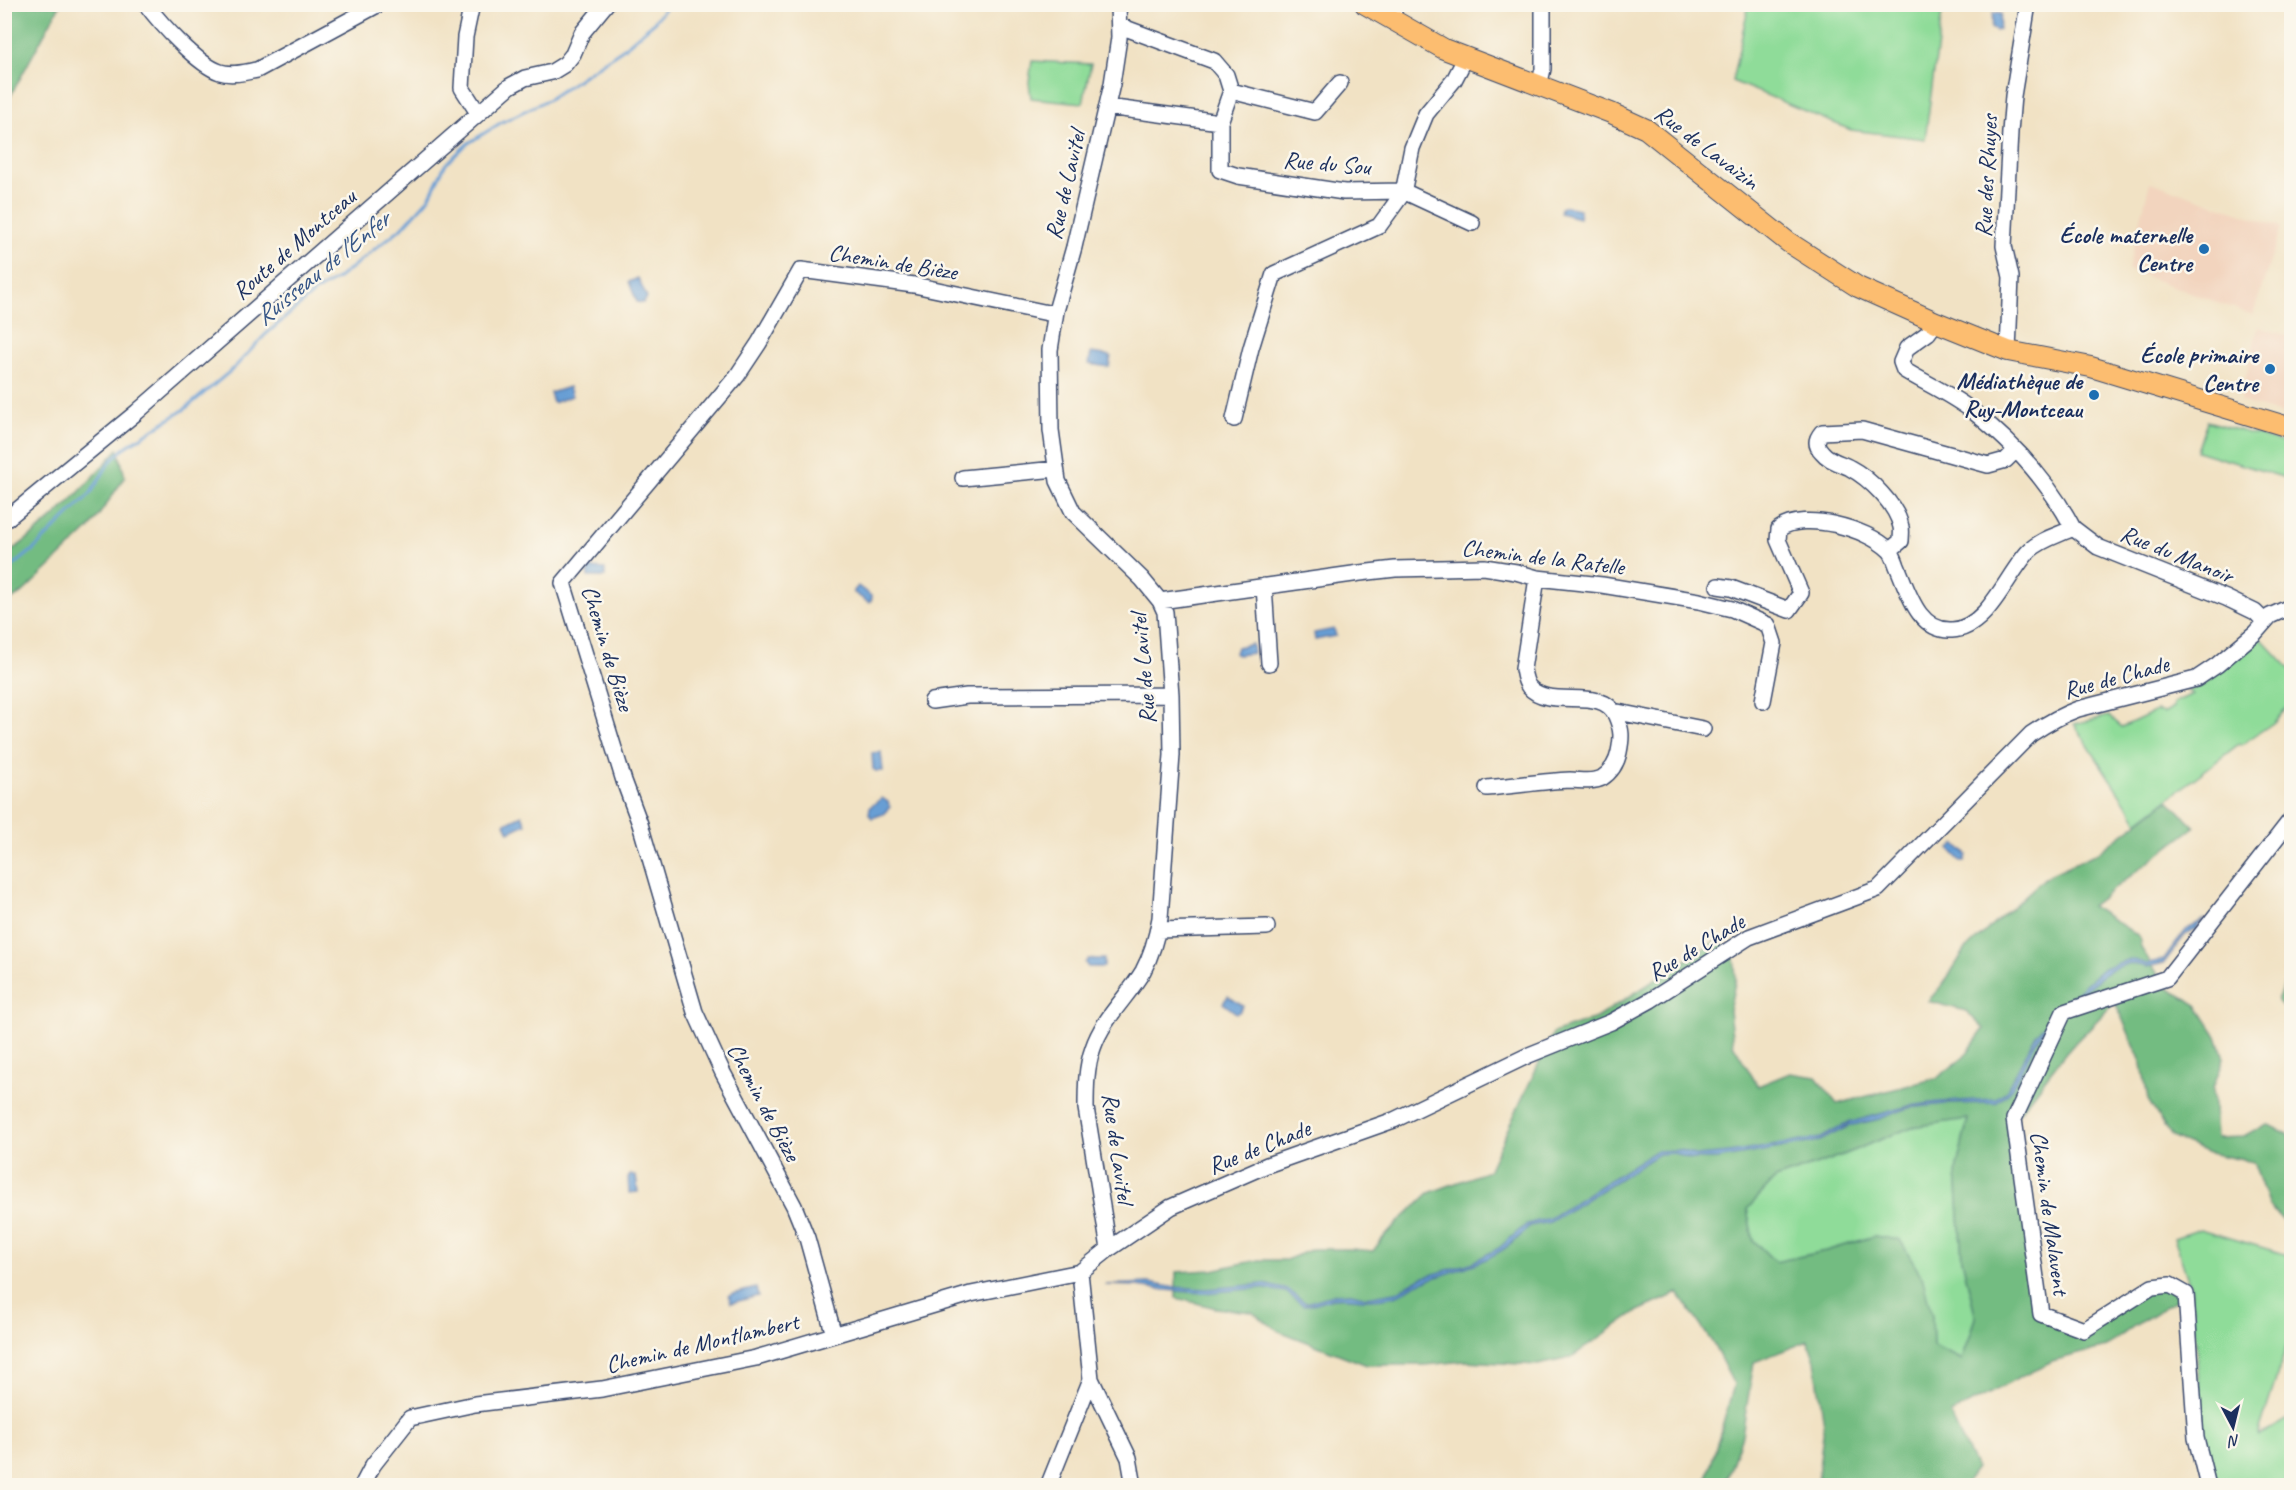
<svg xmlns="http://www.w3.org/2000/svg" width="2296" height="1490" font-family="Caveat,sans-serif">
	<rect width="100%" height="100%" fill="#fbf7ec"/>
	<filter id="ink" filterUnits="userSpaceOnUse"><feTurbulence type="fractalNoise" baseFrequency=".0167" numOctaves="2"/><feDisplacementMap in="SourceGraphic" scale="12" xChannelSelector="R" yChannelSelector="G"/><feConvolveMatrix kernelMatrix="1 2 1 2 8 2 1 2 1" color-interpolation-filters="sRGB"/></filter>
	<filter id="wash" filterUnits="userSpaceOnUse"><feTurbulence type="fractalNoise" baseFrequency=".008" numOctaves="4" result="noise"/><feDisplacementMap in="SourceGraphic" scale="24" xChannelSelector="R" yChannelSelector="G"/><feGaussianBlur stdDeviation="1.35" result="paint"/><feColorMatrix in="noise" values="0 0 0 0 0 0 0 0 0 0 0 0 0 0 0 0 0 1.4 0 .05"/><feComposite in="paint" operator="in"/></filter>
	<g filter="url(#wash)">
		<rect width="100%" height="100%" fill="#f1e2c4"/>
		<!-- built -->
		<path fill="#f2d4be" d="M 2150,182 L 2281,227 L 2253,315 L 2128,270 Z
			M 2258,327 L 2291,337 L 2291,417 L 2240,401 Z"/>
		<!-- green -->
		<path fill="#8fdc99" stroke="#55867c" stroke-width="1.5" d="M 1749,4 L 1943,5 L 1925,139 L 1851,130 L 1732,81 Z
			M 1032,61 L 1091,64 L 1083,103 L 1031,98 L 1029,82 Z
			M 2207,421 L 2291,445 L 2291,469 L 2289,479 L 2197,451 Z
			M 2260,637 L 2291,670 L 2291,704 L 2273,723 L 2241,745 L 2239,744 L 2138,822 L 2074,724 L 2109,716 L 2122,727 L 2156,711 L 2164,713 L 2173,707 L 2173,703 L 2192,694 L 2187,690 L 2203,685 Z
			M 1968,1118 L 1956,1171 L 1962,1259 L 1976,1318 L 1962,1360 L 1933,1346 L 1932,1316 L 1875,1236 L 1826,1251 L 1775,1262 L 1753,1240 L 1747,1209 L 1775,1179 L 1832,1159 L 1912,1127 Z
			M 2200,1229 L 2291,1256 L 2291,1332 L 2258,1436 L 2291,1417 L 2291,1485 L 2213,1485 L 2205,1450 L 2191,1289 L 2174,1238 Z"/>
		<!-- forest -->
		<path fill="#73bc81" stroke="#477670" stroke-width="1.5" fill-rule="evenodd" d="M 5,4 L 60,5 L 5,106 L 4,5 Z
			M 118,449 L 125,477 L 90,528 L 22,593 L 5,604 L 5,555 C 51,525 82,490 118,449 Z
			M 2168,800 L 2195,827 L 2091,906 L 2139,936 L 2141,948 L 2166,987 L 2197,1005 L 2217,1036 L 2224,1058 L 2213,1088 L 2216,1138 L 2244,1137 L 2267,1124 L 2291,1136 L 2291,1229 L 2269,1206 L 2253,1162 L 2209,1153 L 2171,1137 L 2148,1100 L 2142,1064 L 2115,1002 L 2067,1051 L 2014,1119 L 2041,1313 L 2084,1330 L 2152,1287 L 2186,1294 L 2134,1326 L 2106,1347 L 2052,1361 L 1950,1414 L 1976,1469 L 1964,1485 L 1817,1485 L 1824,1425 L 1815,1361 L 1808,1341 L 1754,1362 L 1742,1435 L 1725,1485 L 1705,1485 L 1734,1385 L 1712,1342 L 1678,1293 L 1636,1312 L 1570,1358 L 1538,1365 L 1465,1361 L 1425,1365 L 1367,1365 L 1279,1331 L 1252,1312 L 1216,1308 L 1176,1298 L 1176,1272 L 1212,1270 L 1258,1260 L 1286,1260 L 1313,1249 L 1352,1249 L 1373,1251 L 1386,1234 L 1429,1193 L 1488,1171 L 1553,1033 L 1596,1018 L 1719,939 L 1734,956 L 1736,978 L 1729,1011 L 1733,1044 L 1758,1086 L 1790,1073 L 1816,1077 L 1837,1104 L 1937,1078 L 1964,1057 L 1984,1029 L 1966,1011 L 1928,1001 L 1944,983 L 1965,950 L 2047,876 L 2099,852 ZM 1968,1119 L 1956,1171 L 1962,1259 L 1976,1318 L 1962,1360 L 1933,1346 L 1932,1316 L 1922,1276 L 1900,1240 L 1875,1236 L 1826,1251 L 1775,1262 L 1753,1240 L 1747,1209 L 1775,1179 L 1832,1159 L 1912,1127 Z
			M 2291,970 L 2291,1017 L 2277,1000 Z"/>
		<!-- water -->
		<path fill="#679ed4" stroke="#416699" stroke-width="1.5" d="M 1993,13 L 2001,14 L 1999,29 L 1996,31 L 1991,28 Z
			M 1564,206 L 1580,209 L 1579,218 L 1560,213 L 1561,208 Z
			M 638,278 L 647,298 L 643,303 L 637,302 L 629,282 Z
			M 1091,353 L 1111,356 L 1109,367 L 1089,364 Z
			M 569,387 L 572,396 L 553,403 L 550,393 Z
			M 588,568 L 605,569 L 605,577 L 588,577 Z
			M 858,586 L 871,596 L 872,599 L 869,603 L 853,592 Z
			M 1334,629 L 1336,636 L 1315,640 L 1314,633 Z
			M 1252,644 L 1253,653 L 1237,655 L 1235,653 L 1237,647 Z
			M 881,752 L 883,771 L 876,771 L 873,769 L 872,753 Z
			M 882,798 L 888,802 L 890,807 L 883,814 L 872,818 L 869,814 L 870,807 Z
			M 522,815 L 526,824 L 509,832 L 505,823 Z
			M 1956,844 L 1967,855 L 1965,861 L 1961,861 L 1950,849 Z
			M 2204,919 L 2196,929 L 2185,935 L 2164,963 L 2147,967 L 2129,963 L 2110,970 L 2065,1005 L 2037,1040 L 2010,1091 L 1996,1103 L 1945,1104 L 1908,1108 L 1879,1119 L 1849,1126 L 1820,1141 L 1717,1159 L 1691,1159 L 1674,1153 L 1659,1154 L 1550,1222 L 1529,1226 C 1502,1261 1458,1269 1419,1283 C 1410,1286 1403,1294 1394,1296 C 1386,1298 1375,1299 1367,1299 C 1356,1299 1346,1296 1334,1298 C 1323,1300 1315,1305 1303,1305 L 1286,1292 L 1260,1288 L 1204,1293 L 1165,1290 L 1137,1286 L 1105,1285 L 1148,1283 L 1171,1287 L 1206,1289 L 1263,1284 L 1288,1290 L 1306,1303 L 1336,1294 L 1351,1293 L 1367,1297 L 1396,1292 L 1421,1278 L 1471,1263 L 1499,1248 L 1527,1224 L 1550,1218 L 1655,1151 L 1680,1150 L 1697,1156 L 1729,1153 L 1821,1138 L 1848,1123 L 1909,1106 L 1939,1102 L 1996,1099 L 2006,1091 L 2036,1035 L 2066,1001 L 2104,968 L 2130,959 L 2147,964 L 2164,959 L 2186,930 Z
			M 1088,959 L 1104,959 L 1104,967 L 1088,967 L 1085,963 Z
			M 1228,996 L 1243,1006 L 1239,1012 L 1236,1013 L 1223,1003 Z
			M 631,1174 L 636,1176 L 638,1192 L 629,1193 L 628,1178 Z
			M 756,1288 L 758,1296 L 731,1303 L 729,1295 Z"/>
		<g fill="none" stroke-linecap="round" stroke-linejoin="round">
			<!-- stream -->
			<path stroke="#679ed4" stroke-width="3" d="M 4,573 L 33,550 L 91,493 L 109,463 L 124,448 L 185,409 L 234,368 L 265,335 L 316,291 L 337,279 L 404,226 L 429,198 L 445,165 L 467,144 L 502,122 L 549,99 L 624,48 L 652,24 L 669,4"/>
		</g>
	</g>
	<g filter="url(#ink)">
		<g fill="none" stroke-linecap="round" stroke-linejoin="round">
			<!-- minor casing -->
			<g stroke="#3b4a6d" stroke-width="18">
				<path id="minor" d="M 146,4 C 160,23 198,65 220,72 C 232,76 245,72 257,70 L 379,4
					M 472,4 L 465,37 L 462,88 L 478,113
					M 1391,20 L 1396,4
					M 1120,26 L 1214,61 L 1226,75 L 1231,91 L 1315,112 L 1340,83
					M 1539,86 L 1543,69 L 1543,4
					M 1107,107 L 1220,122 L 1231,91
					M 1220,122 L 1220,170 L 1238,176 L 1344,192 L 1403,191 L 1472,223
					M 2008,351 L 2011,277 L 2004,246 L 2010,132 L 2013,96 L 2028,4
					M 1234,419 L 1251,348 L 1274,274 L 1379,226 L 1403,193 L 1412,148 L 1426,114 L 1454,80 L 1466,57
					M 963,478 L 1056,469
					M 4,521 L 137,412 L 510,86 L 525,78 L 552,72 L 565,64 L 573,54 L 582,33 L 606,4
					M 2073,528 L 2098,547 L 2226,598 L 2255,612 L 2264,621
					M 1890,550 L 1901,541 C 1901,537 1902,531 1901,527 C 1897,505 1869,478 1850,468 C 1841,463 1829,461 1822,452 C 1815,445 1816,439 1822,432 L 1862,430 L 1988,465 L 2006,460 L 2015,451
					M 1264,586 L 1269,663
					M 1718,586 L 1731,588 L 1789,610 L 1801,593 L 1778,540 L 1779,529 C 1804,511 1867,528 1889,550 C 1893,553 1895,561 1897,566 C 1908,591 1918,632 1952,630 C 1987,629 2007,574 2029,551 C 2041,539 2059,535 2073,528 C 2050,484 2014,444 1975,413 C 1954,396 1927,384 1904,370 L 1901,362 L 1907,348 L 1928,333 L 1936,322
					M 1160,601 L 1360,573 L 1395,569 L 1484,567 L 1516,572 L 1537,578 L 1602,585 L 1699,601 L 1732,609 L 1768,625 L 1774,643 L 1763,701
					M 932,701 L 967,696 L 1171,695
					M 1613,711 L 1703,729
					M 1487,788 C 1515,786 1542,781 1570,780 C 1580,780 1592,783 1602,778 C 1611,772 1617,762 1619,752 C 1622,737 1622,730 1616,716 C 1602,684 1550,711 1529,687 C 1525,682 1524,675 1523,669 L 1537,578
					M 1158,930 L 1267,927
					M 1109,1249 L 1086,1108 C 1086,1089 1086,1067 1093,1048 C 1103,1018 1127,998 1143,971 C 1151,956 1157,935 1160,918 L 1172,755 L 1171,695 L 1165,612 L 1160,601 L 1142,579 L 1073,512 L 1058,481 L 1051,430 L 1050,350 L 1056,311 L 1074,247 L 1112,84 L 1119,38 L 1118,4
					M 1080,1272 L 1091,1379 L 1129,1458 L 1134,1486
					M 834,1335 L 807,1238 L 794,1206 L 723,1073 L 695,1012 L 640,824 L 624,781 L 563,583 L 737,376 L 759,343 L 801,270 L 914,285 L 1048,313 L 1056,311
					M 362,1486 L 373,1465 L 410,1418 L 475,1404 L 602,1389 L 756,1358 L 971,1294 L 1080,1272 L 1109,1249 L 1171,1207 L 1267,1165 L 1394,1120 L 1529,1055 L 1611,1022 L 1651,1000 L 1749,937 L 1878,889 L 2031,734 C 2046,724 2061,715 2078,709 L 2196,679 L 2217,665 L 2255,633 L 2270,616 L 2292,606
					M 1048,1486 L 1091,1379
					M 2208,1486 L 2196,1438 L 2186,1294 L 2170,1285 L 2152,1287 L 2084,1330 L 2041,1314 L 2014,1119 L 2064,1012 L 2167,978 L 2292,818"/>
			</g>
			<!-- major casing -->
			<g stroke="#3b4a6d" stroke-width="22">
				<path id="major" d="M 1365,4 L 1444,49 L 1611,113 L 1646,129 L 1788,242 L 1858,287 L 1936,322 L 2008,351 L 2091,367 L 2292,428"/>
			</g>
			<!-- minor -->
			<use href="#minor" stroke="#fff" stroke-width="15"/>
			<!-- major -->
			<use href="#major" stroke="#fcbd6f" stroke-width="20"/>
		</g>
	</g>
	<!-- markers -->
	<g fill="#1f6fb2" stroke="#fbf7ec" stroke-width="2">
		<circle cx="2204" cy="249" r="6"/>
		<circle cx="2270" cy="369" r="6"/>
		<circle cx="2094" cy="395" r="6"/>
	</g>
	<g text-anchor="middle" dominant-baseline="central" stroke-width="5" stroke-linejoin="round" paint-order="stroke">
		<!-- street labels -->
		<g font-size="24" fill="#1b2f5e" stroke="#fbf7ec">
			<text transform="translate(1707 147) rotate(37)">Rue de Lavaizin</text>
			<text transform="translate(1327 163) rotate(5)">Rue du Sou</text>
			<text transform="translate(1986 176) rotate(-87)">Rue des Rhuyes</text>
			<text transform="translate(1065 185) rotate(-77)">Rue de Lavitel</text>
			<text transform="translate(294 244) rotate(-41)">Route de Montceau</text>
			<text transform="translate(893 262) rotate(9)">Chemin de Bièze</text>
			<text transform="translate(2177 554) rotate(22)">Rue du Manoir</text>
			<text transform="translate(1543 557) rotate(7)">Chemin de la Ratelle</text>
			<text transform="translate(608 648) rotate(73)">Chemin de Bièze</text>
			<text transform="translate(1143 669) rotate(-95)">Rue de Lavitel</text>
			<text transform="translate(2116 677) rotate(-15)">Rue de Chade</text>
			<text transform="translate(1696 947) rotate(-31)">Rue de Chade</text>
			<text transform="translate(764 1102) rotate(62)">Chemin de Bièze</text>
			<text transform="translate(1259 1147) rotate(-22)">Rue de Chade</text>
			<text transform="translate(1118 1148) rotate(82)">Rue de Lavitel</text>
			<text transform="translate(2050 1213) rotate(82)">Chemin de Malavent</text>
			<text transform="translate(702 1343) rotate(-13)">Chemin de Montlambert</text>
		</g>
		<!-- poi labels -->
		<g font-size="24" font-weight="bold" fill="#1b2f5e" stroke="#fbf7ec" text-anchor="end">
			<text x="2192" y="235">École maternelle<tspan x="2192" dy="28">Centre</tspan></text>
			<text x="2258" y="355">École primaire<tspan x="2258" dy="28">Centre</tspan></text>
			<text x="2082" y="381">Médiathèque de<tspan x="2082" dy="28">Ruy-Montceau</tspan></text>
		</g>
		<!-- water labels -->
		<g font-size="26" font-style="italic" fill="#365687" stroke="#fbf7ec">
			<text transform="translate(322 268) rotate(-39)">Ruisseau de l'Enfer</text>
		</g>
	</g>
	<!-- margin -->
	<rect width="2296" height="1490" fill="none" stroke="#fbf7ec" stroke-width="24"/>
	<!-- north arrow -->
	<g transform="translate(2233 1427) rotate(173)" stroke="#fbf7ec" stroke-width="4.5" paint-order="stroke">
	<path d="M0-4.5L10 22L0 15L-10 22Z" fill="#1b2f5e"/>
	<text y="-9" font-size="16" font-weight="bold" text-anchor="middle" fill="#1b2f5e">N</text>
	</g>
</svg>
